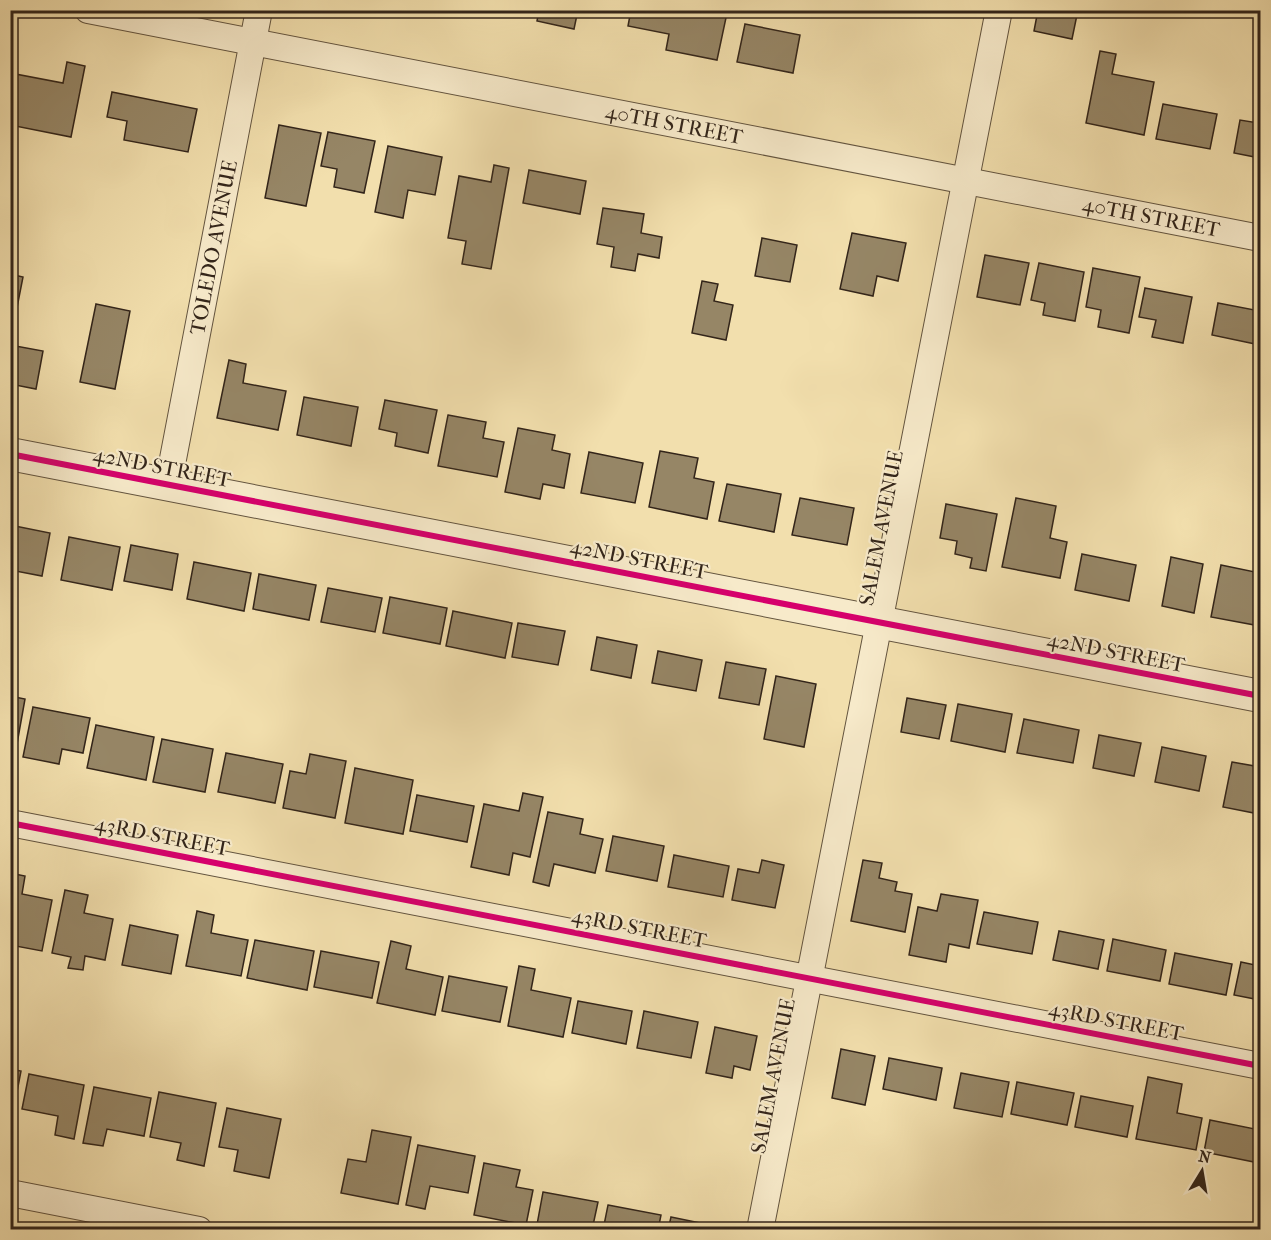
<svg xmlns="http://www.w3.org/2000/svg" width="1271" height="1240" font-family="'IM FELL French Canon',serif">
	<rect width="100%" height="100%" fill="#f2dfad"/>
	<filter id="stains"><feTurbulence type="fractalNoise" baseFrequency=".00333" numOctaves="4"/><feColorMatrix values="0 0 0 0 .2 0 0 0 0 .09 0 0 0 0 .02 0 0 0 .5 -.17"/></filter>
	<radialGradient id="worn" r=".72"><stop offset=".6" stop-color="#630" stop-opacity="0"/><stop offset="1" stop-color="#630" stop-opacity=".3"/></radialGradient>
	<!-- building -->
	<path fill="#968666" stroke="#33251a" stroke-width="1.5" d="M 539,10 L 578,10 L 574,29 L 537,21 Z
		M 584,10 L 611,10 L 610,16 Z
		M 631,10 L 716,10 L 727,13 L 717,60 L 666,50 L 669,34 L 628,26 Z
		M 1038,10 L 1078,10 L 1072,39 L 1034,31 Z
		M 745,24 L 800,35 L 793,73 L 737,62 Z
		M 1100,51 L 1116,54 L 1112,74 L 1154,82 L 1144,135 L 1086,123 Z
		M 67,62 L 85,66 L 71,137 L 10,125 L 10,73 L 63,83 Z
		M 112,92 L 197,109 L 188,152 L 124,140 L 127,121 L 107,117 Z
		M 1163,104 L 1217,114 L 1210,149 L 1156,139 Z
		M 1260,113 L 1260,158 L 1234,153 L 1240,120 L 1258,123 Z
		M 279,125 L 321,133 L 306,206 L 265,198 Z
		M 328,132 L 375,141 L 364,193 L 334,187 L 337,169 L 321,166 Z
		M 388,146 L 442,157 L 435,195 L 408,190 L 403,218 L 375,212 Z
		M 494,165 L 509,168 L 491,269 L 462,264 L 466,241 L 448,238 L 459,176 L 491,182 Z
		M 529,170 L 586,181 L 580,214 L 523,203 Z
		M 603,208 L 644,214 L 641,233 L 662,237 L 659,258 L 638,254 L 635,271 L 611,267 L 614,247 L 597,244 Z
		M 852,233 L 906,243 L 898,281 L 877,276 L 873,296 L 840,289 Z
		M 762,238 L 797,245 L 790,282 L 755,276 Z
		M 985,255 L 1029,263 L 1020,305 L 977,297 Z
		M 1039,263 L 1084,272 L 1075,321 L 1043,315 L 1045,303 L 1031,300 Z
		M 1093,268 L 1140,277 L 1129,333 L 1098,327 L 1101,310 L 1086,307 Z
		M 10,274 L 23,277 L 10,343 Z
		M 702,281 L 718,284 L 714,301 L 733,305 L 726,340 L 692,333 Z
		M 1145,288 L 1192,297 L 1183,343 L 1152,337 L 1156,320 L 1139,317 Z
		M 1218,303 L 1260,311 L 1260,345 L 1212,335 Z
		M 96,304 L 130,311 L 115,389 L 80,382 Z
		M 10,345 L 43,351 L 36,389 L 10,384 Z
		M 229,360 L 246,364 L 243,383 L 286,391 L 278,430 L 217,418 Z
		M 304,397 L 358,407 L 351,446 L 297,435 Z
		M 385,400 L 437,410 L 428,453 L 395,446 L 397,433 L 379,429 Z
		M 448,415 L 486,422 L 483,438 L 504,442 L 497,477 L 438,466 Z
		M 518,428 L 555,435 L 552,450 L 570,454 L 564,488 L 543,484 L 540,499 L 505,492 Z
		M 660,451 L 698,458 L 694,478 L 714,482 L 707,519 L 649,507 Z
		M 589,452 L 643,463 L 635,503 L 581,493 Z
		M 727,484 L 781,494 L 774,532 L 719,521 Z
		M 800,498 L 854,508 L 847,545 L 792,535 Z
		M 1016,498 L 1056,506 L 1050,538 L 1067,542 L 1060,578 L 1002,567 Z
		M 946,504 L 997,514 L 986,571 L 970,568 L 972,558 L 955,554 L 957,541 L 940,538 Z
		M 10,525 L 50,533 L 42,576 L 10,570 Z
		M 69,537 L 120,547 L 112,590 L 61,580 Z
		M 131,545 L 178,554 L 172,590 L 124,581 Z
		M 1082,554 L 1136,565 L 1129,601 L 1075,590 Z
		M 1171,557 L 1203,564 L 1194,613 L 1162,606 Z
		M 194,562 L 251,573 L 244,611 L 187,599 Z
		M 1221,565 L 1260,573 L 1260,626 L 1211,617 Z
		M 259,574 L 316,585 L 309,620 L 253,609 Z
		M 328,588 L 382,598 L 375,632 L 321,622 Z
		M 390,597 L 447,608 L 440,644 L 383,633 Z
		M 453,611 L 512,623 L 505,658 L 446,646 Z
		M 518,623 L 565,631 L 558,665 L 512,657 Z
		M 597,637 L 637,645 L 631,678 L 591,670 Z
		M 658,651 L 702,660 L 696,691 L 652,683 Z
		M 726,662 L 766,669 L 759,705 L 719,698 Z
		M 776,676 L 816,684 L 804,747 L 764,739 Z
		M 10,696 L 25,699 L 15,755 L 10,754 Z
		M 907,698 L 946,705 L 939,739 L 901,732 Z
		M 958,704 L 1012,714 L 1005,752 L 951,741 Z
		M 33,707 L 90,718 L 83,753 L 62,749 L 59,764 L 23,757 Z
		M 1024,719 L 1079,730 L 1073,763 L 1017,753 Z
		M 96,725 L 154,737 L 146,780 L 87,768 Z
		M 1099,735 L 1141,743 L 1134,776 L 1093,768 Z
		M 162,739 L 213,749 L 205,792 L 153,782 Z
		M 1162,747 L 1206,756 L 1199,791 L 1155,782 Z
		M 226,753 L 283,764 L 275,803 L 218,792 Z
		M 310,754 L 346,761 L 335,818 L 283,808 L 290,771 L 306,774 Z
		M 1232,762 L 1260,767 L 1259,814 L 1223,807 Z
		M 355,768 L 413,780 L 403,834 L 345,823 Z
		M 523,793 L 543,797 L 530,857 L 513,853 L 509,875 L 471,867 L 484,804 L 519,811 Z
		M 417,795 L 474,806 L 467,842 L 410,831 Z
		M 548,812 L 583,819 L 580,834 L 603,839 L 595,873 L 554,864 L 549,886 L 533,882 Z
		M 613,836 L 664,846 L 657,881 L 606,871 Z
		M 674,855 L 729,866 L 723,897 L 668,887 Z
		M 762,860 L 784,865 L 775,908 L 732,900 L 738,869 L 759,873 Z
		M 863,860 L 882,863 L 879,878 L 897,882 L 895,891 L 912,894 L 905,932 L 851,921 Z
		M 10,873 L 25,876 L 22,894 L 52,900 L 42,951 L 10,945 Z
		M 65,890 L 88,895 L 84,913 L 113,919 L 105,960 L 85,956 L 83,970 L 68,968 L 71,957 L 52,953 Z
		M 941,894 L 978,900 L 969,948 L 949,944 L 946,962 L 909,955 L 918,907 L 937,911 Z
		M 197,911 L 214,915 L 211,933 L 248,940 L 241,976 L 186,966 Z
		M 984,912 L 1038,922 L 1032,954 L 977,944 Z
		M 130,925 L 178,935 L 171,974 L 122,965 Z
		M 1059,931 L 1104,940 L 1098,969 L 1053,960 Z
		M 1113,939 L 1166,950 L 1160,981 L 1107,971 Z
		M 255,940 L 314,951 L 307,990 L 247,978 Z
		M 391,941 L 411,946 L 406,969 L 443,977 L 435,1015 L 377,1003 Z
		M 321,951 L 379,962 L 372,998 L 314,987 Z
		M 1175,953 L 1232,964 L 1226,995 L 1169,984 Z
		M 1241,962 L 1260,966 L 1260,1000 L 1234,995 Z
		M 519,966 L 535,969 L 531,990 L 571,998 L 563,1037 L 508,1026 Z
		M 449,976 L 507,987 L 500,1022 L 442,1011 Z
		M 578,1001 L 632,1011 L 626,1044 L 572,1033 Z
		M 644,1011 L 698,1022 L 691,1058 L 637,1048 Z
		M 715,1027 L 757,1036 L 750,1070 L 734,1066 L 732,1078 L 706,1073 Z
		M 841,1049 L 875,1056 L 865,1105 L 832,1098 Z
		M 889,1058 L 942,1068 L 936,1100 L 883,1089 Z
		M 10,1069 L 21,1071 L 11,1123 L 10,1123 Z
		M 961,1073 L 1009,1082 L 1002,1117 L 954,1108 Z
		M 29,1074 L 84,1085 L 74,1139 L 55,1135 L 58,1116 L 22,1109 Z
		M 1148,1077 L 1182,1084 L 1177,1113 L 1202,1118 L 1196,1150 L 1136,1139 Z
		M 1017,1082 L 1074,1093 L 1067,1125 L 1011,1114 Z
		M 94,1087 L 151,1098 L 144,1136 L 107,1129 L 103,1146 L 83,1143 Z
		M 159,1092 L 216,1103 L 204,1166 L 177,1160 L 181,1143 L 150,1137 Z
		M 1081,1096 L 1133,1106 L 1127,1137 L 1075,1127 Z
		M 227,1108 L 281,1119 L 269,1178 L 234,1171 L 238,1150 L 219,1147 Z
		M 1210,1120 L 1260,1130 L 1259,1163 L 1204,1152 Z
		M 372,1130 L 411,1137 L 398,1204 L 341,1193 L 348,1159 L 366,1162 Z
		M 418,1145 L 475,1156 L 468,1193 L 430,1186 L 425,1209 L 406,1205 Z
		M 484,1163 L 520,1170 L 516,1187 L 533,1190 L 526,1225 L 474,1215 Z
		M 543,1192 L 598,1202 L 592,1230 L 536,1230 Z
		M 608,1205 L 661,1215 L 658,1230 L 603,1230 Z
		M 671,1217 L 725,1228 L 725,1230 L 668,1230 Z"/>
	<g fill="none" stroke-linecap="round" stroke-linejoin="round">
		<!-- minor casing -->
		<g stroke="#63543f" stroke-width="28">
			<g id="minor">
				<path id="s1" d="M 88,10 L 1260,238"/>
				<path id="s2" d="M 168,485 L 259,10"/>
				<path d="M 10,823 L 1260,1066"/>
				<path d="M 10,1193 L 199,1230"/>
				<path d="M 760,1230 L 999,10"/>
			</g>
		</g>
		<!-- tertiary casing -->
		<g stroke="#63543f" stroke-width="34">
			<path id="tertiary" d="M 10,454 L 1260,696"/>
		</g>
		<!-- minor -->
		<use href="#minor" stroke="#f7eaca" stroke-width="26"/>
		<!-- tertiary -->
		<use href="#tertiary" stroke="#f7eaca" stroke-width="32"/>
		<!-- cycleway casing -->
		<g stroke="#f7eaca" stroke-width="10">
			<path id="cycleway" d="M 10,454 L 1260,696
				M 10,823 L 1260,1066"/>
		</g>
		<!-- cycleway -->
		<use href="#cycleway" stroke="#d6006c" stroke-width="6"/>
	</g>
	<g text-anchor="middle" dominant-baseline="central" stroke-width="4.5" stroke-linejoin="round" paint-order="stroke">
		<!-- street labels -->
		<g font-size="21" fill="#33251a" stroke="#f7eaca">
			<text stroke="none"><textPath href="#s1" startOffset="597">40TH STREET</textPath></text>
			<text stroke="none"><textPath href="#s1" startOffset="1083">40TH STREET</textPath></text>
			<text stroke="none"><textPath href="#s2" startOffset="242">TOLEDO AVENUE</textPath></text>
			<text transform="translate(162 467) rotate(11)">42ND STREET</text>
			<text transform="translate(881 528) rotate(-79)">SALEM AVENUE</text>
			<text transform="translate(639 559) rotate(11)">42ND STREET</text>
			<text transform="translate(1116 652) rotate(11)">42ND STREET</text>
			<text transform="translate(162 836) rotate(11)">43RD STREET</text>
			<text transform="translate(639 928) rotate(11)">43RD STREET</text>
			<text transform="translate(1116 1021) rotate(11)">43RD STREET</text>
			<text transform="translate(773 1076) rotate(-79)">SALEM AVENUE</text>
		</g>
	</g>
	<!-- margin -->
	<rect width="1271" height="1240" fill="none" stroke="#f2dfad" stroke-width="36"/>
	<rect x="12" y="12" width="1247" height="1216" fill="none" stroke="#33251a" stroke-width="3"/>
	<rect x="18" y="18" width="1235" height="1204" fill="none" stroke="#33251a" stroke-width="1.5"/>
	<!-- north arrow -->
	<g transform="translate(1202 1171) rotate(11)" stroke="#f7eaca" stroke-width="4.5" paint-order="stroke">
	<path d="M0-4.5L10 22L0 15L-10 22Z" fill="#33251a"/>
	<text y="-9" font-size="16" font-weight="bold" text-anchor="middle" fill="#33251a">N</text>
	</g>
	<rect width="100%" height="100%" filter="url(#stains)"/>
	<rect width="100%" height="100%" fill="url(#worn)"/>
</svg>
